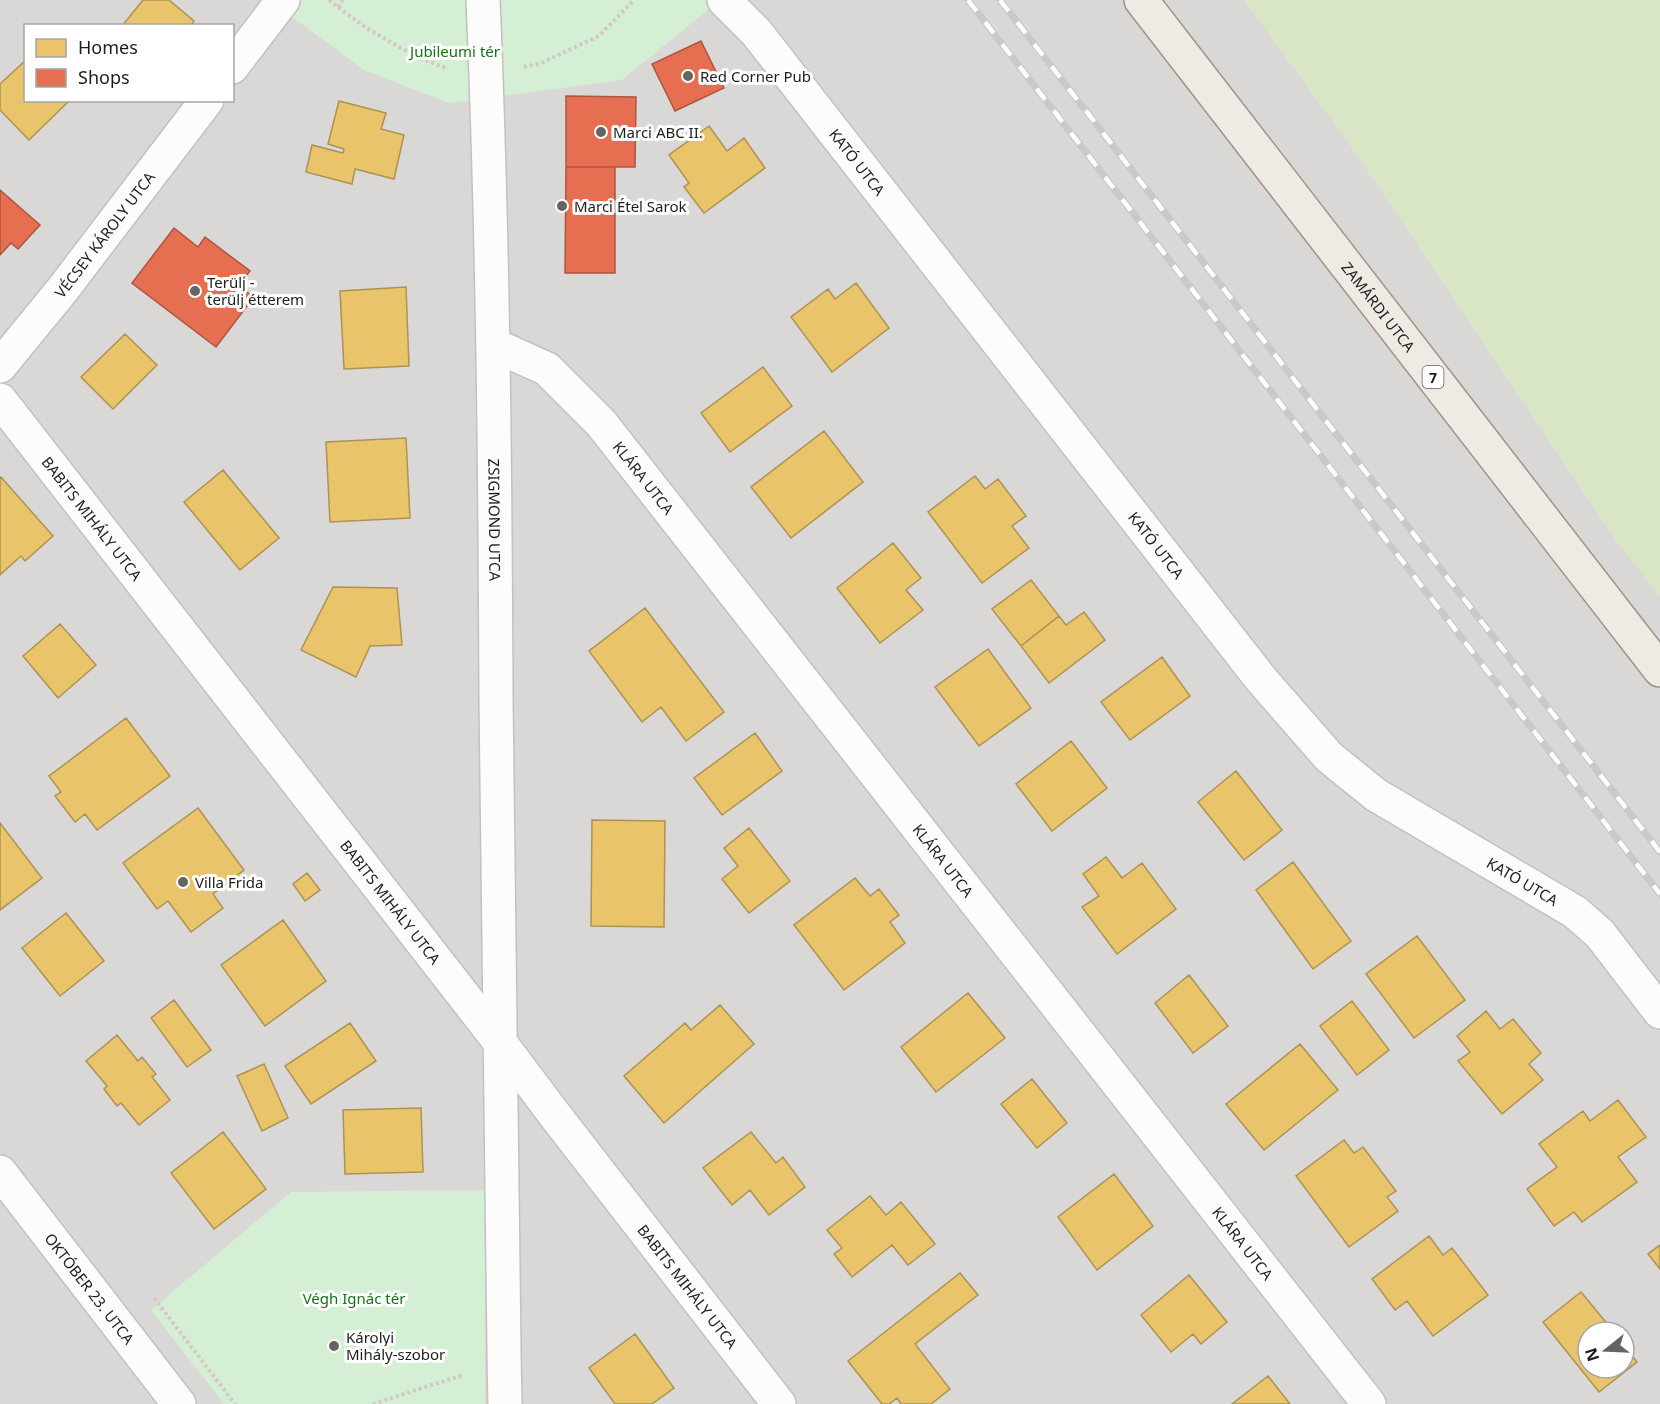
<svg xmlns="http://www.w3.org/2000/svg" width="1660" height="1404" font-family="'Noto Sans',sans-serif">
	<rect width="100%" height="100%" fill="#ebe8e5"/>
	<!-- residential -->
	<path fill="#dad8d7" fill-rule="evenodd" d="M 0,0 L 1660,0 L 1660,1404 L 0,1404 ZM 26,26 L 232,26 L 232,100 L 26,100 ZM 1588,1332 L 1624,1332 L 1624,1368 L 1588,1368 Z"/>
	<!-- grass -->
	<path fill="#d9e6c6" d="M 1244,0 L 1660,0 L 1660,597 L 1615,539 L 1352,148 Z"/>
	<!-- park -->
	<path fill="#d4efd3" d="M 269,0 L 720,0 L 622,80 L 449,103 L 364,70 Z
		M 485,1190 L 485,1404 L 224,1404 L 151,1310 L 291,1192 Z"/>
	<!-- homes -->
	<path fill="#e9c46a" stroke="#ac9253" stroke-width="1.5" d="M 143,0 L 169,0 L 194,21 L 191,26 L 122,26 Z
		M 26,60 L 26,100 L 70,100 L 29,140 L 0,110 L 0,84 Z
		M 339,101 L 386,113 L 381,129 L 404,135 L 394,179 L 355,169 L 352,184 L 306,172 L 312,145 L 343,153 L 344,149 L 328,144 Z
		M 709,126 L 727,151 L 744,138 L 765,168 L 704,213 L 684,187 L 689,183 L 669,155 Z
		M 856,283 L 889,328 L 832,372 L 791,317 L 828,289 L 835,299 Z
		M 406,287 L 409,366 L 344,369 L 340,291 Z
		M 125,334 L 157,365 L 113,409 L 81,377 Z
		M 763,367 L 792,406 L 730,452 L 701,413 Z
		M 824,431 L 863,482 L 791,538 L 751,487 Z
		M 406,438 L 410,518 L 330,522 L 326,442 Z
		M 223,470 L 279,538 L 240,570 L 184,502 Z
		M 975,476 L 985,489 L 998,479 L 1026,516 L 1012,526 L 1029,548 L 982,583 L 928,512 Z
		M 1,477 L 53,536 L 25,561 L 21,556 L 0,575 L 0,479 Z
		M 893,543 L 921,578 L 906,590 L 923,610 L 880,643 L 837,588 Z
		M 1031,580 L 1059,616 L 1021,646 L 992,609 Z
		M 333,587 L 397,588 L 402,645 L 370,646 L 356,677 L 301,650 Z
		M 645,608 L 724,712 L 686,741 L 661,707 L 642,722 L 589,651 Z
		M 1084,612 L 1105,640 L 1049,683 L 1021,646 L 1059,616 L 1066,625 Z
		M 60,624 L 96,665 L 58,698 L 23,656 Z
		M 988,649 L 1031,708 L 979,746 L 935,687 Z
		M 1162,657 L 1190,696 L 1130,740 L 1101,702 Z
		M 126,718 L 170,776 L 97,830 L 85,814 L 75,822 L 55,796 L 61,792 L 49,776 Z
		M 755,733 L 782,771 L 722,815 L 694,778 Z
		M 1071,741 L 1107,788 L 1052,831 L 1016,784 Z
		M 1236,771 L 1282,830 L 1244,860 L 1198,802 Z
		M 198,808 L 244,870 L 213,894 L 223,908 L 191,932 L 168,901 L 157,909 L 123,863 Z
		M 592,820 L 665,821 L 664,927 L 591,926 Z
		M 0,823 L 42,878 L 0,910 Z
		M 749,828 L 790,881 L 749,913 L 722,879 L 738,866 L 724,848 Z
		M 1106,857 L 1122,878 L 1142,863 L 1176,909 L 1117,954 L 1082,907 L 1099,896 L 1083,874 Z
		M 1293,862 L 1351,941 L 1313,969 L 1256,890 Z
		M 307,873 L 320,890 L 305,901 L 293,884 Z
		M 855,878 L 870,896 L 879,889 L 899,915 L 890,922 L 905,943 L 844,990 L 794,925 Z
		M 66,913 L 104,961 L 60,996 L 22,948 Z
		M 283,920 L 326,981 L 265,1026 L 221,965 Z
		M 1417,936 L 1465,1000 L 1414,1038 L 1366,974 Z
		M 1189,975 L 1228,1026 L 1193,1053 L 1155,1003 Z
		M 968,993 L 1005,1038 L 936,1092 L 901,1047 Z
		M 174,1000 L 211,1050 L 187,1067 L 151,1018 Z
		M 1352,1001 L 1389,1050 L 1357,1075 L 1320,1026 Z
		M 720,1005 L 754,1044 L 664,1123 L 624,1076 L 685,1023 L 691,1030 Z
		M 1486,1011 L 1500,1029 L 1513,1019 L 1541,1053 L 1529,1064 L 1543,1080 L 1502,1114 L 1458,1061 L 1470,1052 L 1457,1036 Z
		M 350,1023 L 376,1061 L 311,1104 L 285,1066 Z
		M 117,1035 L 138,1061 L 142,1057 L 156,1074 L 152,1077 L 170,1100 L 139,1125 L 121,1103 L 117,1106 L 104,1089 L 107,1086 L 86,1061 Z
		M 1300,1044 L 1338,1090 L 1264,1150 L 1226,1104 Z
		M 264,1064 L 288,1118 L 262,1131 L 237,1076 Z
		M 1032,1079 L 1067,1123 L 1037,1148 L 1001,1104 Z
		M 1618,1100 L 1646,1137 L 1618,1157 L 1637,1182 L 1582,1222 L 1574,1212 L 1554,1226 L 1527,1189 L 1557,1167 L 1539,1144 L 1583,1111 L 1590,1121 Z
		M 421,1108 L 423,1172 L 345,1174 L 343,1110 Z
		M 223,1132 L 266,1189 L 214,1229 L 171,1173 Z
		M 751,1132 L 776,1163 L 783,1157 L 805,1187 L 769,1215 L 750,1190 L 732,1205 L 703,1168 Z
		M 1344,1140 L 1354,1153 L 1363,1147 L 1396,1191 L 1387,1197 L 1398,1211 L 1349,1247 L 1296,1176 Z
		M 1114,1174 L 1153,1226 L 1097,1270 L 1058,1217 Z
		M 870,1196 L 886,1215 L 901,1202 L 935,1244 L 908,1265 L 892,1245 L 852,1277 L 834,1254 L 842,1248 L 827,1230 Z
		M 1429,1236 L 1443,1255 L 1452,1248 L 1488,1295 L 1433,1336 L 1407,1301 L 1395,1310 L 1372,1279 Z
		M 1660,1245 L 1660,1269 L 1648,1254 Z
		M 960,1273 L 978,1295 L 915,1344 L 950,1389 L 931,1404 L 901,1404 L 897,1398 L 889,1404 L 882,1404 L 848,1361 Z
		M 1189,1275 L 1227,1322 L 1201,1344 L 1193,1334 L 1171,1352 L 1141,1315 Z
		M 1581,1292 L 1614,1332 L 1588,1332 L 1588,1368 L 1624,1368 L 1624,1345 L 1637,1362 L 1599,1392 L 1543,1322 Z
		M 635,1334 L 674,1388 L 652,1404 L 615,1404 L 589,1368 Z
		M 1268,1376 L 1290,1404 L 1232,1404 Z"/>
	<!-- shops -->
	<path fill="#e76f51" stroke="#aa5641" stroke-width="1.5" d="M 701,41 L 724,88 L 675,111 L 652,64 Z
		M 566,96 L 636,97 L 635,167 L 566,167 Z
		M 566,167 L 615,167 L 615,273 L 565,273 Z
		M 0,190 L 40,225 L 18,249 L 11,243 L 0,255 Z
		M 174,228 L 198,247 L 205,237 L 250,271 L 238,286 L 254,297 L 216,347 L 132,283 Z"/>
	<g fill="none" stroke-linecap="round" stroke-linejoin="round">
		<!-- minor casing -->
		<g stroke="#c2c1c0" stroke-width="36">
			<g id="minor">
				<path id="s1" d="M 483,0 C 493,233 495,465 496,698 C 498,934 500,1169 505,1404"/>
				<path id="s2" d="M 724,0 L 756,32 L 1261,679 L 1329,757 L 1376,795 L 1575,912 L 1600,934 L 1660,1012"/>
				<path d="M 232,67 L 283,0"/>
				<path id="s3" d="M 494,345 L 547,369 L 601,423 L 1369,1404"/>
				<path id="s4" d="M 0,366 L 63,289 L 207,100"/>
				<path id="s5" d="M 0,400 L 499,1041 L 554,1114 L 779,1404"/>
				<path id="s6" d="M 0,1172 L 179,1404"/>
			</g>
		</g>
		<!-- major casing -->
		<g stroke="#a09484" stroke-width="36">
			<g id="major">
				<path id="s7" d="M 1141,0 L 1660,670"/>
			</g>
		</g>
		<!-- path -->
		<path stroke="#d4c7c6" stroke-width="4" stroke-dasharray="3 3" stroke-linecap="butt" d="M 329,0 C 362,27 406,54 446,68
			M 338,7 L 343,0
			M 524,67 L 541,63 L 599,36 L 634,0
			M 154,1298 L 235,1404
			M 373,1404 L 463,1375"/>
		<!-- minor -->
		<use href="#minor" stroke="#fcfcfb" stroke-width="33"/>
		<!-- major -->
		<use href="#major" stroke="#efeae4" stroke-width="33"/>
		<!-- rail casing -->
		<g stroke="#cac9c9" stroke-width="7">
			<path id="rail" d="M 968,0 L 1660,894
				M 1000,0 L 1660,852"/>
		</g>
		<!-- rail -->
		<use href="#rail" stroke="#fff" stroke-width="4.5" stroke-dasharray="14" stroke-linecap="butt"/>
	</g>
	<!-- markers -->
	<g fill="#656463" stroke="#fff" stroke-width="2">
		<circle cx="688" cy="76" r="6"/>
		<circle cx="601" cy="132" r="6"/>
		<circle cx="562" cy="206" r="6"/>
		<circle cx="195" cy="291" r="6"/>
		<circle cx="183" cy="882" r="6"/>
		<circle cx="334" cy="1346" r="6"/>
	</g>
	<g text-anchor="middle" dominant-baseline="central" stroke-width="6" stroke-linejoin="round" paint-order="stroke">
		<!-- shield labels -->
		<rect fill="#fff" stroke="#616161" stroke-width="1.5" x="1422.5" y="366" width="21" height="22" rx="4.5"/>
		<g font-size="14" font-weight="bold" fill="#1d1d1d">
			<text x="1433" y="377">7</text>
		</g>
		<!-- park labels -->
		<g font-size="15" fill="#127316" stroke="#fff">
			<text x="455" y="51">Jubileumi tér</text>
			<text x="354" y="1298">Végh Ignác tér</text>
		</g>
		<!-- poi labels -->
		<g font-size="15" fill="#1d1d1d" stroke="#fff" text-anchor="start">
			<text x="700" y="76">Red Corner Pub</text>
			<text x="613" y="132">Marci ABC II.</text>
			<text x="574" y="206">Marci Étel Sarok</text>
			<text x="207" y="282">Terülj -<tspan x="207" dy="17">terülj étterem</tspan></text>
			<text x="195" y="882">Villa Frida</text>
			<text x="346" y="1337">Károlyi<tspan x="346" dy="17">Mihály-szobor</tspan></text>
		</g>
		<!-- street labels -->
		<g font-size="15" fill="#1d1d1d" stroke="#fff">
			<text stroke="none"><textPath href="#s2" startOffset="210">KATÓ UTCA</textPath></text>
			<text stroke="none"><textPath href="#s4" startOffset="168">VÉCSEY KÁROLY UTCA</textPath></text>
			<text stroke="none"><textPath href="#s7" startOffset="388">ZAMÁRDI UTCA</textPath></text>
			<text stroke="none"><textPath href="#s3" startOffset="204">KLÁRA UTCA</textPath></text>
			<text stroke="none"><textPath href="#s5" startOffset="150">BABITS MIHÁLY UTCA</textPath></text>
			<text stroke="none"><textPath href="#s1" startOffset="520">ZSIGMOND UTCA</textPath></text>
			<text stroke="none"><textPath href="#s2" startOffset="696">KATÓ UTCA</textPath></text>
			<text stroke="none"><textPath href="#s3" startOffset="690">KLÁRA UTCA</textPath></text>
			<text stroke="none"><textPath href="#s2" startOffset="1200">KATÓ UTCA</textPath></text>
			<text stroke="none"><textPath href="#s5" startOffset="636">BABITS MIHÁLY UTCA</textPath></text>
			<text stroke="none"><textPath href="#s3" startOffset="1176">KLÁRA UTCA</textPath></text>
			<text stroke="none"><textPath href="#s5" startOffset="1122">BABITS MIHÁLY UTCA</textPath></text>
			<text stroke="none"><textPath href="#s6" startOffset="147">OKTÓBER 23. UTCA</textPath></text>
		</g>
	</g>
	<!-- legend -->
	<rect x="24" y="24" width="210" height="78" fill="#ffffff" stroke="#a5a5a5" stroke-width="1.5"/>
	<rect x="36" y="39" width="30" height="18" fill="#e9c46a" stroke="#a5a5a5" stroke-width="1.5"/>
	<text x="78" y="54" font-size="18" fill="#1d1d1d">Homes</text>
	<rect x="36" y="69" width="30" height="18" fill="#e76f51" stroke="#a5a5a5" stroke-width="1.5"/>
	<text x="78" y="84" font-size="18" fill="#1d1d1d">Shops</text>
	<!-- north arrow -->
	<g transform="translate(1606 1350) rotate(252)"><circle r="28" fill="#ffffff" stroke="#a5a5a5" stroke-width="1.5"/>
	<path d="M0-4.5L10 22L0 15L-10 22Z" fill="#656463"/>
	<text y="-9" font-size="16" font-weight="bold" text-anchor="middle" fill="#1d1d1d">N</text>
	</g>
</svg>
